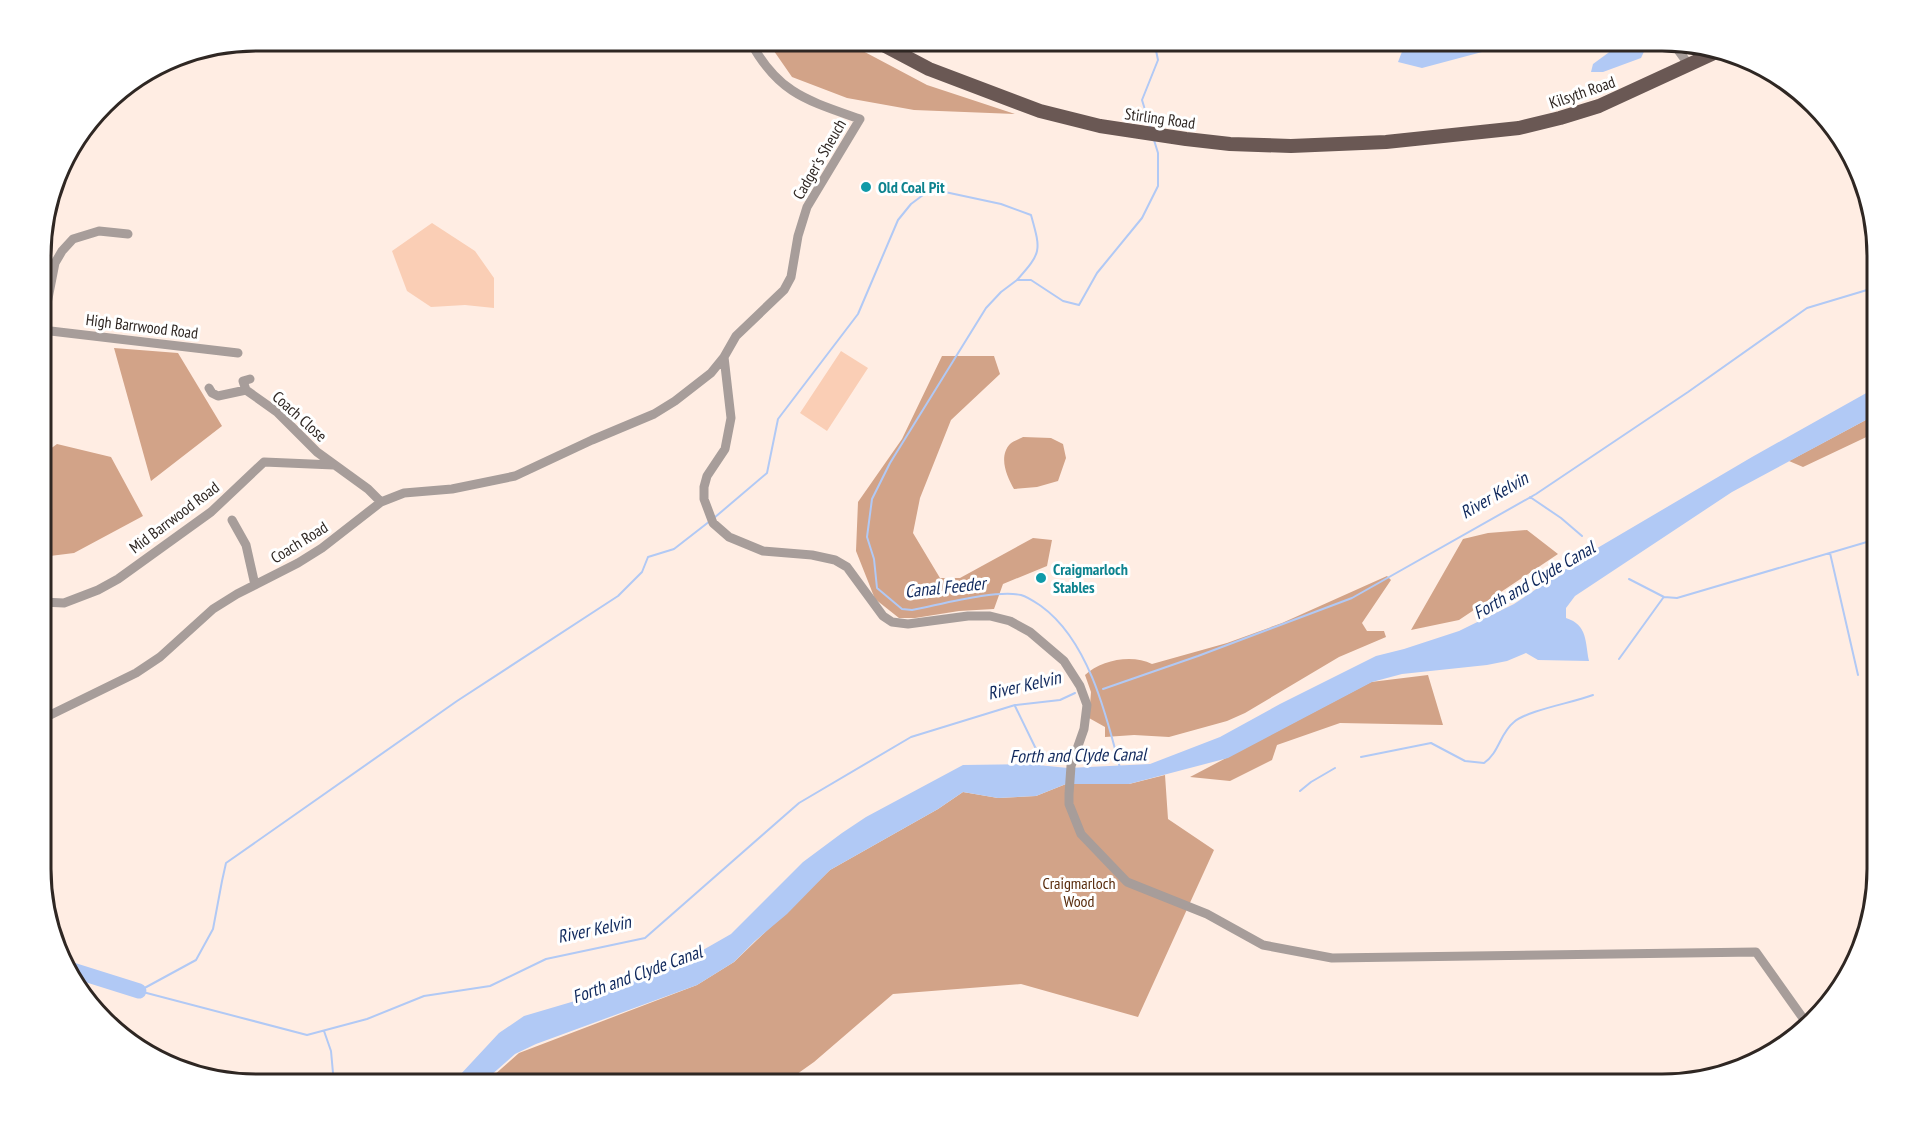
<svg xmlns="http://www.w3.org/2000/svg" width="1918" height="1125" font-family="'PT Sans Narrow',sans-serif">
	<rect width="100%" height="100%" fill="#ffede3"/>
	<!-- green -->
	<path fill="#faceb5" d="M 432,223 L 475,251 L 494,278 L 494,308 L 465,305 L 431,307 L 407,291 L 392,251 Z
		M 841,351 L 868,368 L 827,431 L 800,413 Z"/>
	<!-- forest -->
	<path fill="#d2a388" d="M 767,41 L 844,41 L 927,85 L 1015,114 L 914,110 L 847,98 L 792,77 Z
		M 114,348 L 178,353 L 222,426 L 151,481 Z
		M 942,356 L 994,356 L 1000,374 L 951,420 L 920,498 L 913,533 L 940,578 L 960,578 L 1033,538 L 1052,540 L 1047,566 L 1003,584 L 994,609 L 959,611 L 915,618 L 899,618 L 875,599 L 856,551 L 858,502 L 902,439 Z
		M 1877,414 L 1877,432 L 1803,467 L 1789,461 Z
		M 1023,437 L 1051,438 L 1063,444 L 1066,458 L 1058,481 L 1037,487 L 1014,489 C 1007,477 998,457 1010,444 C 1013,441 1020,439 1023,437 Z
		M 57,444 L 111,457 L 143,516 L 74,553 L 42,557 L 42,455 Z
		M 1527,530 L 1558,554 L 1459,620 L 1411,630 L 1463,539 L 1488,533 Z
		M 1387,576 L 1391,580 L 1362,623 L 1367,631 L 1384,631 L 1386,637 L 1339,657 L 1245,713 L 1227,721 L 1169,737 L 1134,735 L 1105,737 L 1105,727 L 1089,718 L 1091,692 L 1085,675 C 1101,660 1132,654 1152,664 L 1227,643 L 1282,623 Z
		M 1428,675 L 1443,725 L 1340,723 L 1277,745 L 1272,760 L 1230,781 L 1190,777 L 1371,682 Z
		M 1165,775 L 1168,819 L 1214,850 L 1138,1017 L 1021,984 L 893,994 L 814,1062 L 783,1084 L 484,1084 L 519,1053 L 697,985 L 734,962 L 830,870 L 938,809 L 963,792 L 998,798 L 1036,796 L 1066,784 L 1129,784 Z"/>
	<!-- water -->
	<path fill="#b1c9f5" d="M 1414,41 L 1507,41 L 1506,44 L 1497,51 L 1482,52 L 1422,68 L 1398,62 L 1403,49 Z
		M 1620,41 L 1649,41 L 1641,58 L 1603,72 L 1591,72 L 1593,64 L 1608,53 Z
		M 1877,387 L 1877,414 L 1732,492 L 1575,596 L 1566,608 L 1566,618 C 1588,625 1585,642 1589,661 L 1538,660 L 1526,653 L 1507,661 L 1487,665 L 1402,674 L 1372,682 L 1228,758 L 1129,784 L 1066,784 L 1036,796 L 998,798 L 963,792 L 938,809 L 830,870 L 787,914 L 755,941 L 734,962 L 697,985 L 536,1044 L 515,1054 L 481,1084 L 449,1084 L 459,1076 L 499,1033 L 524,1016 L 602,993 L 689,958 L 731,934 L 803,862 L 842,833 L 866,817 L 963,765 L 1028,764 L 1068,768 L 1150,764 L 1220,737 L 1280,704 L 1376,656 L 1404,649 L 1459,631 L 1514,604 L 1594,550 L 1752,457 Z"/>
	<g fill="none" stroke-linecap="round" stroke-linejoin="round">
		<!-- stream -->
		<path stroke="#b1c9f5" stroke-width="2" d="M 1151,129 L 1142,100 L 1158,60 L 1154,41
			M 1017,280 L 1001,292 L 986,308 L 890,463 L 872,499 L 867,537 L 874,559 L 877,588 L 902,609 L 912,610 C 939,605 996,589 1021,595 C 1028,597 1035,602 1041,606 C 1088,640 1106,713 1120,768
			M 1530,497 L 1561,518 L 1582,536
			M 714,518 L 767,473 L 778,419 L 858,314 L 898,220 L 911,204 L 931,189 L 1001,204 L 1031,215 C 1041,251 1042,252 1017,280 L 1031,280 L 1063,301 L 1079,305 L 1097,273 L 1142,218 L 1158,186 L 1158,153 L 1154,140
			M 1830,553 L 1858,675
			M 1629,579 L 1664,597 L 1677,598 L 1877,539
			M 1619,659 L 1663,598
			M 1103,689 L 1198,656 L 1352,598 L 1536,494 L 1688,392 L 1807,308 L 1877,287
			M 1015,706 L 1036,749
			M 1361,757 L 1431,743 L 1465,761 L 1484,763 C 1499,753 1500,733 1514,722 C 1528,710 1572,703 1593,695
			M 1300,791 L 1311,782 L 1335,768
			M 139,991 L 196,960 L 213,929 L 222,881 L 226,863 L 457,701 L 618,596 L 642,572 L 648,557 L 674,549 L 710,521
			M 139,991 L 307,1035 L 367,1019 L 424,996 L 490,986 L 546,959 L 645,938 L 799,803 L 911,737 L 1015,705 L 1060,700 L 1075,693
			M 324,1031 L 331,1051 L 334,1084
			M 178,1064 L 268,1084"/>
		<!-- river -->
		<path stroke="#b1c9f5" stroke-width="15" d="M 69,969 L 139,991"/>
		<!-- minor -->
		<path stroke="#a79d9a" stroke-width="9" d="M 750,41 C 778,93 806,100 860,119 L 807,207 L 798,236 L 791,277 L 784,290 L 736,336 L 724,357 L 731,418 L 725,449 L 707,476 L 704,487 L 704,499 L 713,523 L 729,537 L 763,551 L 812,555 L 835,560 L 847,567 L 883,616 L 892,622 L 908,624 L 968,616 L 990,616 L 1010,621 L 1030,632 L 1064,661 L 1080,686 L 1087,705 L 1084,729 L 1071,766 L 1069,794 L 1069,804 L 1081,834 L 1127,882 L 1207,914 L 1263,945 L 1332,958 L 1756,952 L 1805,1021
			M 1673,43 L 1689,65
			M 42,329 L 55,263 L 62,251 L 73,239 L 99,231 L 128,234
			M 42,330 L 238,353
			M 250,379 L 243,381 L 246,390 L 277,412 L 317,452 L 368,489 L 381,502
			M 209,388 L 212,393 L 218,396 L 246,390
			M 232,520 L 246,545 L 255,585
			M 42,602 L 64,603 L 98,590 L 118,579 L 211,512 L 264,462 L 334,465
			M 42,719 L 136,673 L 160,657 L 213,609 L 237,594 L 298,563 L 322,548 L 381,502 L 404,493 L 452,489 L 515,476 L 592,440 L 654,414 L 675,401 L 711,373 L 724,357"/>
		<!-- primary -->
		<path stroke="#6a5854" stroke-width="14" d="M 876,41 L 929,69 L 1040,111 L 1100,126 L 1186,139 L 1230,144 L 1291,146 L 1386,142 L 1519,128 L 1560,118 L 1599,106 L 1712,54"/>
	</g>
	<!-- markers -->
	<g fill="#0f9aa8" stroke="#fff" stroke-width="2">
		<circle cx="866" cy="187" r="6"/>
		<circle cx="1041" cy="578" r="6"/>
	</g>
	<g text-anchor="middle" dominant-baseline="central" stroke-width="6" stroke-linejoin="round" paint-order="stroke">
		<!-- street labels -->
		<g font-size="16" fill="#2f2723" stroke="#fff">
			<text transform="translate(1582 92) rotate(-19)">Kilsyth Road</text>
			<text transform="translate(1160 118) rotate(8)">Stirling Road</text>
			<text transform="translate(819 159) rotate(-60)">Cadger's Sheuch</text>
			<text transform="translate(142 326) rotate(7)">High Barrwood Road</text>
			<text transform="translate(300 416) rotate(42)">Coach Close</text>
			<text transform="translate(174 517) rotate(-37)">Mid Barrwood Road</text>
			<text transform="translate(299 542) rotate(-32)">Coach Road</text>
		</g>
		<!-- culture labels -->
		<g font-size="16" font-weight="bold" fill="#0d838f" stroke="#fff" text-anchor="start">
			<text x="878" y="187">Old Coal Pit</text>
			<text x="1053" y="569">Craigmarloch<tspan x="1053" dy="18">Stables</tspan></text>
		</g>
		<!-- park labels -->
		<g font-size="16" fill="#582b0c" stroke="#fff">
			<text x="1079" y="883">Craigmarloch<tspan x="1079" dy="18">Wood</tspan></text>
		</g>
		<!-- water labels -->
		<g font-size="18" font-style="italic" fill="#0f285c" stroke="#fff">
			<text transform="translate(1494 495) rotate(-30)">River Kelvin</text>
			<text transform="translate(1534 580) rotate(-30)">Forth and Clyde Canal</text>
			<text transform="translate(945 587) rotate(-6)">Canal Feeder</text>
			<text transform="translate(1024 685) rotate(-13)">River Kelvin</text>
			<text transform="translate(1078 755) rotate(-1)">Forth and Clyde Canal</text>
			<text transform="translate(594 929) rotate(-12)">River Kelvin</text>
			<text transform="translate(637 974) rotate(-20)">Forth and Clyde Canal</text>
		</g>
	</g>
	<!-- crop -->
	<path d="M0 0H1918V1125H0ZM256 51H1662A205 205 0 0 1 1867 256V869A205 205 0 0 1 1662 1074H256A205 205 0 0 1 51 869V256A205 205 0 0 1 256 51Z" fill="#fff" fill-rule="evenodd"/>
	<path fill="none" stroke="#2f2723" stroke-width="3" d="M256 51H1662A205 205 0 0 1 1867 256V869A205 205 0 0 1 1662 1074H256A205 205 0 0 1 51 869V256A205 205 0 0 1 256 51Z"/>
</svg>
